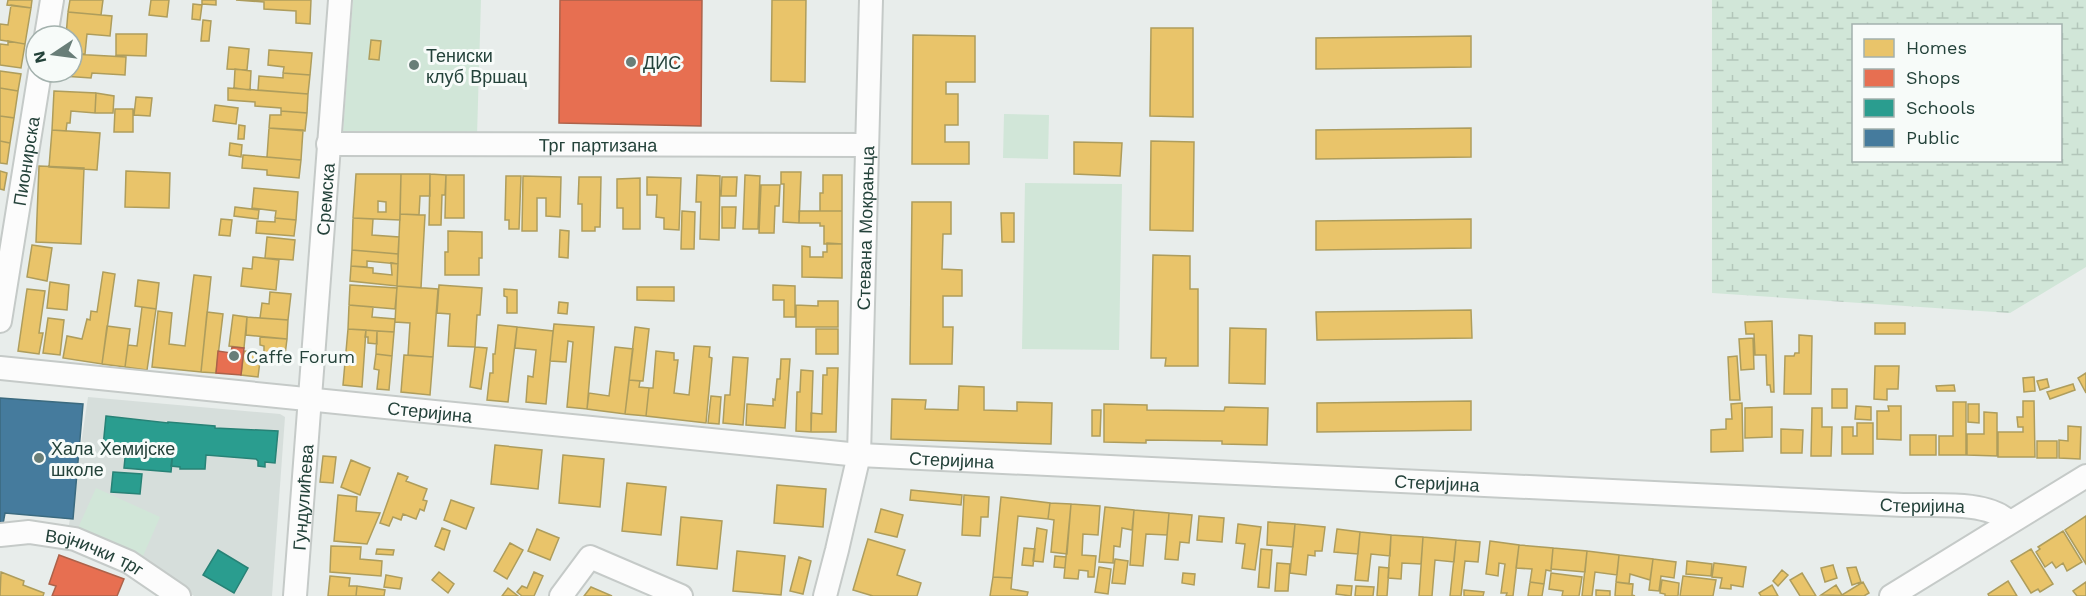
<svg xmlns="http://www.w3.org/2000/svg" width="2086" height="596" font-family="'Work Sans',sans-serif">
	<defs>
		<pattern id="wetland-marsh" width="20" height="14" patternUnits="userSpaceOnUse" patternTransform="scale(1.5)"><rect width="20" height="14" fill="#d1e6d8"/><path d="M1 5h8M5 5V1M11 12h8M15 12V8" fill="none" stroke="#b3c6ba"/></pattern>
	</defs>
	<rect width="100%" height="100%" fill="#e8edeb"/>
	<!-- built -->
	<path fill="#d6dedb" d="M 88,397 L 280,414 L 285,417 L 272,596 L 194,596 L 69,525 Z"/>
	<!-- green -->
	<path fill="#d1e6d8" d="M 353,0 L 481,0 L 477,136 L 343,131 Z
		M 1004,114 L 1049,115 L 1048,159 L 1003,158 Z
		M 1025,183 L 1122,184 L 1119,350 L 1022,349 Z
		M 96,488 L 160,517 L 143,556 L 78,528 Z"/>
	<!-- wetland -->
	<path fill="url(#wetland-marsh)" fill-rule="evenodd" d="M 1712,0 L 2086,0 L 2086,267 L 2010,313 L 1712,293 ZM 1854,26 L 2060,26 L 2060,160 L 1854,160 Z"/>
	<!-- homes -->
	<path fill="#e9c46a" stroke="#ae9d5c" stroke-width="1.5" fill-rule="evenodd" d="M 8,0 L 32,0 L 31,8 L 7,5 Z
		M 70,0 L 103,0 L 101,15 L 68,12 Z
		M 151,0 L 169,0 L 167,17 L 149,15 Z
		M 202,0 L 216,0 L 216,5 L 202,4 Z
		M 236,0 L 311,0 L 310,24 L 296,23 L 296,11 L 264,9 L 264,2 Z
		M 772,0 L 806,0 L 805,82 L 771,81 Z
		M 193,4 L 202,5 L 200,20 L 192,19 Z
		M 11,5 L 31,8 L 25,44 L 0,40 L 0,24 L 8,25 Z
		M 68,12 L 112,16 L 110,36 L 87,34 L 85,54 L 72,54 L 72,36 L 66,36 Z
		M 203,20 L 211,21 L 209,41 L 201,41 Z
		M 1151,28 L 1193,28 L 1193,117 L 1150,116 Z
		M 116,34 L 147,34 L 146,56 L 116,55 Z
		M 913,35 L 975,36 L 975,82 L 946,82 L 946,94 L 958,94 L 958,125 L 945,125 L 945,142 L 969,142 L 969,164 L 912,164 Z
		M 1471,36 L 1471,67 L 1316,69 L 1316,38 Z
		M 371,40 L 381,41 L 379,60 L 369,59 Z
		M 8,41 L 25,44 L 21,68 L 0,65 L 0,44 L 8,45 Z
		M 229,47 L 249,49 L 247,70 L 227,69 Z
		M 269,50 L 312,53 L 310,75 L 283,73 L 284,67 L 268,65 Z
		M 72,54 L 126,57 L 125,75 L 92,73 L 91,78 L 63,76 L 63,72 L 72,72 Z
		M 235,69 L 251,71 L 250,90 L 234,88 Z
		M 0,71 L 21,74 L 18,91 L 0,88 Z
		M 283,73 L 310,75 L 308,94 L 258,90 L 259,76 L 283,78 Z
		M 0,88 L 18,91 L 14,118 L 0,116 Z
		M 228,88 L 308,94 L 307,113 L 281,111 L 281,108 L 255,106 L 255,102 L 228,100 Z
		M 54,91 L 96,93 L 95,113 L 71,111 L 70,123 L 67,123 L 66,131 L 52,130 Z
		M 96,93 L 114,96 L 113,113 L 95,113 Z
		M 136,97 L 152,98 L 150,116 L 134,115 Z
		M 215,105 L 238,108 L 236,124 L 213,121 Z
		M 115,109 L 133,109 L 133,132 L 114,132 Z
		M 281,111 L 307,113 L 305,131 L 269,128 L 270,115 L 281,115 Z
		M 0,116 L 14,118 L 10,143 L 0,141 Z
		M 239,125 L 245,126 L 244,139 L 238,139 Z
		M 269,128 L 303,130 L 301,160 L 267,157 Z
		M 1471,128 L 1471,157 L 1316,159 L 1316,130 Z
		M 52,130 L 100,133 L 97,170 L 49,167 Z
		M 0,141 L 10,143 L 7,164 L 0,163 Z
		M 1151,141 L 1194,142 L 1193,231 L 1150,230 Z
		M 1074,142 L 1122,143 L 1120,176 L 1074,174 Z
		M 230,143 L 242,145 L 241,157 L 229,155 Z
		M 243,155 L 301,160 L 299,178 L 267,175 L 267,170 L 242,168 Z
		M 39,166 L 84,168 L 81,244 L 36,242 Z
		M 0,171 L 7,173 L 4,190 L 0,189 Z
		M 126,171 L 170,173 L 169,208 L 125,207 Z
		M 781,172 L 801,172 L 799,223 L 783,222 L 784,184 L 781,184 Z
		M 356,174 L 401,174 L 400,220 L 353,218 ZM 378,201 L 386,202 L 386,212 L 378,212 Z
		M 401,174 L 430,174 L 430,196 L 420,196 L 419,215 L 400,214 Z
		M 430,174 L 446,175 L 445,195 L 442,195 L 441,225 L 429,225 Z
		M 446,175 L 464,175 L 464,218 L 445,218 Z
		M 697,175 L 720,176 L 719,240 L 700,239 L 701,202 L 696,202 Z
		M 745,175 L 760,176 L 758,229 L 743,229 Z
		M 823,175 L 842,175 L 842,211 L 820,211 L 820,193 L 823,193 Z
		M 506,176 L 521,176 L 519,229 L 509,229 L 509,220 L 505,220 Z
		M 523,176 L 561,177 L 560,217 L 546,216 L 546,198 L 537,198 L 537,231 L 522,231 Z
		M 579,177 L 601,177 L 600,227 L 595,227 L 595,231 L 582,231 L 582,204 L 578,204 Z
		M 647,177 L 681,178 L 679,230 L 664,229 L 664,218 L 656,217 L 657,195 L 647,195 Z
		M 722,177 L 737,177 L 736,196 L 721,196 Z
		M 640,178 L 640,229 L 623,229 L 623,208 L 617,208 L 617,179 Z
		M 761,185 L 780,185 L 779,206 L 775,206 L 774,233 L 759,233 Z
		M 254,188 L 298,192 L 296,220 L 275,218 L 276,211 L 252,208 Z
		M 912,202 L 951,202 L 951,234 L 943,234 L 942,269 L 962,270 L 962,296 L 943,296 L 943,327 L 953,327 L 952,364 L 910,364 Z
		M 235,207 L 259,210 L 258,219 L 234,216 Z
		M 722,207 L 736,207 L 735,228 L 722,228 Z
		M 682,211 L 695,212 L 694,249 L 681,249 Z
		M 799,211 L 842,211 L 842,244 L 824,244 L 824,226 L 820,226 L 820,223 L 799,223 Z
		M 1001,213 L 1014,213 L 1014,242 L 1002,242 Z
		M 400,214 L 425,215 L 421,288 L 397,286 Z
		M 275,218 L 296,220 L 294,236 L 256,233 L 257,221 L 275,222 Z
		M 353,218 L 373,219 L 372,235 L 399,237 L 398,254 L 352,250 Z
		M 221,219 L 232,220 L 230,236 L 219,235 Z
		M 1471,219 L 1471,248 L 1316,250 L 1316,221 Z
		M 560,230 L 569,231 L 568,258 L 559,257 Z
		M 448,231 L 482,232 L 482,258 L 479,258 L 479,275 L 445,275 L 445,252 L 448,252 Z
		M 267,237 L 295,240 L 293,260 L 265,258 Z
		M 827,243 L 842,244 L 842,278 L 802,277 L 802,246 L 810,247 L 810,257 L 823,257 L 823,252 L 827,252 Z
		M 32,245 L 52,248 L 47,281 L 27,277 Z
		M 352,250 L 398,254 L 398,264 L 367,261 L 367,267 L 351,266 Z
		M 1153,255 L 1190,256 L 1190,289 L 1198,289 L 1198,366 L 1165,366 L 1166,358 L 1151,358 Z
		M 253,257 L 279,260 L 276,290 L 241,286 L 243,268 L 252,269 Z
		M 391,263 L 398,264 L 397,286 L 350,281 L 351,266 L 373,268 L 373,273 L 392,275 Z
		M 103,272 L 115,274 L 102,364 L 63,358 L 67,336 L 82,339 L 87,319 L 90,320 L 91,311 L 97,312 Z
		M 194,275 L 211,277 L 201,372 L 152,367 L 158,311 L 172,313 L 169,344 L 185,346 Z
		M 138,280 L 159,283 L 156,309 L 135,306 Z
		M 50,282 L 69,285 L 67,310 L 47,308 Z
		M 350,285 L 397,288 L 395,309 L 349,305 Z
		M 439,285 L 482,288 L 480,315 L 477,315 L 475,347 L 448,346 L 450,314 L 437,313 Z
		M 773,285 L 795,286 L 795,317 L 784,317 L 784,300 L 773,300 Z
		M 397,286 L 438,289 L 433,357 L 408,355 L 410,323 L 395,322 Z
		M 637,287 L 674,287 L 674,301 L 637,300 Z
		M 27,289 L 45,291 L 39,333 L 43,333 L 39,354 L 18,351 Z
		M 504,289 L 517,290 L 517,313 L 507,313 L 507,297 L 504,296 Z
		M 270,292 L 291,294 L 288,320 L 260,318 L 262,303 L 269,304 Z
		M 818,301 L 838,301 L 838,327 L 796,327 L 796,305 L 818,306 Z
		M 559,302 L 568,303 L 567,314 L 558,313 Z
		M 349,305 L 373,307 L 372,317 L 395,319 L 394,332 L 348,329 Z
		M 142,307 L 156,309 L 147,370 L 125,367 L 128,345 L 137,346 Z
		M 1471,310 L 1472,338 L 1317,340 L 1316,312 Z
		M 207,312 L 223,314 L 216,373 L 201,372 Z
		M 233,315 L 247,317 L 244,348 L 229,346 Z
		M 247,317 L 288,320 L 287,339 L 246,335 Z
		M 48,318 L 64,320 L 60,355 L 43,353 Z
		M 1772,321 L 1774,392 L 1771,392 L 1770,385 L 1767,385 L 1766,355 L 1755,355 L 1754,334 L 1746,334 L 1745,322 Z
		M 1875,323 L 1905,323 L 1905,334 L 1875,334 Z
		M 554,324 L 594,327 L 587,409 L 567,407 L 573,342 L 568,341 L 566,362 L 550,361 Z
		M 498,325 L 517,327 L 508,402 L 487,400 L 490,373 L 493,373 L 493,354 L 495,354 Z
		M 107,326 L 130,329 L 125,367 L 102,364 Z
		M 517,327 L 553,331 L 546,404 L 526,402 L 528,376 L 533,377 L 536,350 L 515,348 Z
		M 635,327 L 649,329 L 643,381 L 629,380 Z
		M 1230,328 L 1266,329 L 1265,384 L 1229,383 Z
		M 348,329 L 366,330 L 362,387 L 343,385 Z
		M 816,329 L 838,329 L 838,354 L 816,354 Z
		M 366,330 L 377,331 L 377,344 L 368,343 L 368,337 L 365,337 Z
		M 377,331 L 394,332 L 392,356 L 376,354 Z
		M 1799,335 L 1812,336 L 1811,394 L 1784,394 L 1785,356 L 1794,356 L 1795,353 L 1799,353 Z
		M 260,337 L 287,339 L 285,355 L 264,353 L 264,346 L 260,345 Z
		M 1753,338 L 1754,369 L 1741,370 L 1739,339 Z
		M 694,346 L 710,347 L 709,357 L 712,358 L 706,423 L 646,416 L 649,388 L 653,388 L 656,351 L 674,353 L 674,360 L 678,360 L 674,393 L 689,395 Z
		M 475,347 L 487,348 L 481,389 L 470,387 Z
		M 615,347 L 633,349 L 625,414 L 587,409 L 589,393 L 609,396 Z
		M 244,351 L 261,353 L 258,377 L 241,375 Z
		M 376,354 L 392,356 L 389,390 L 377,389 L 379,370 L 374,369 Z
		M 404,355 L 433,357 L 430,395 L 401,392 Z
		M 1737,356 L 1740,400 L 1730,400 L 1728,357 Z
		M 733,357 L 748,358 L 743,425 L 723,423 L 725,395 L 730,395 Z
		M 781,359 L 790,359 L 785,428 L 746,425 L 747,404 L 773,406 L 773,399 L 775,400 L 777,379 L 780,379 Z
		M 1875,366 L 1899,366 L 1898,389 L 1887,389 L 1887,400 L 1874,399 Z
		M 827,368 L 838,368 L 836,432 L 811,432 L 811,413 L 822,414 L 823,375 L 827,375 Z
		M 801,370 L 813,371 L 811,432 L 796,431 L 797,392 L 800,392 Z
		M 2086,373 L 2086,393 L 2078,378 Z
		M 2034,377 L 2035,391 L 2024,392 L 2023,378 Z
		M 2047,379 L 2049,387 L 2040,390 L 2037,381 Z
		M 629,380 L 640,381 L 639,387 L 649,388 L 646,416 L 625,414 Z
		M 2073,384 L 2075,390 L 2050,399 L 2047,392 Z
		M 1954,385 L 1955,391 L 1937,391 L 1936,386 Z
		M 959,386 L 984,387 L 984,410 L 1017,411 L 1017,402 L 1052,403 L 1051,444 L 891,439 L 892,399 L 926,400 L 925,409 L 958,410 Z
		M 1832,389 L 1847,389 L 1847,408 L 1832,408 Z
		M 711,396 L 721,397 L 719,424 L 708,423 Z
		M 1471,401 L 1471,430 L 1317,432 L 1317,403 Z
		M 2023,401 L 2034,401 L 2035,457 L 1998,457 L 1998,432 L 2023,432 L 2023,427 L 2018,427 L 2017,417 L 2023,417 Z
		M 1953,402 L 1966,402 L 1966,455 L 1939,455 L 1939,436 L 1953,436 Z
		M 1742,403 L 1743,451 L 1711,452 L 1711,430 L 1726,429 L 1726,419 L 1732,419 L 1731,404 Z
		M 1104,404 L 1147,405 L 1147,410 L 1224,411 L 1225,407 L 1268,408 L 1267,445 L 1222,444 L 1222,441 L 1146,440 L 1146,443 L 1104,442 Z
		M 1968,404 L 1979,404 L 1979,423 L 1968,422 Z
		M 1856,406 L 1871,407 L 1871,420 L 1855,419 Z
		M 1888,406 L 1901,406 L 1901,440 L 1877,439 L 1877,411 L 1889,411 Z
		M 1772,407 L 1772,437 L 1745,438 L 1745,408 Z
		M 1812,408 L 1822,408 L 1822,427 L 1832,427 L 1831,456 L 1811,456 Z
		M 1092,410 L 1101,410 L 1100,436 L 1092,436 Z
		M 1984,412 L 1997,413 L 1997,456 L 1967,455 L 1967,434 L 1984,434 Z
		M 1857,423 L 1873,423 L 1873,454 L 1842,454 L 1842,427 L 1853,427 L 1853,436 L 1857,436 Z
		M 2068,426 L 2081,427 L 2080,459 L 2059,458 L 2059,440 L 2068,441 Z
		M 1781,429 L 1803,430 L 1802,453 L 1781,453 Z
		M 1910,435 L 1936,435 L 1936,455 L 1910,455 Z
		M 2037,441 L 2057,441 L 2057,458 L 2037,458 Z
		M 495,445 L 542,450 L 538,489 L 491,484 Z
		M 563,455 L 604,459 L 600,507 L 559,503 Z
		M 323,456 L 336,457 L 333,483 L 320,482 Z
		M 351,460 L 370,468 L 360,495 L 341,487 Z
		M 398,473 L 408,477 L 406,481 L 427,489 L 423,500 L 427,501 L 424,511 L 420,509 L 416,519 L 403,514 L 401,520 L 393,517 L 389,526 L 380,523 Z
		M 627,483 L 666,487 L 661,535 L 622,531 Z
		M 777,485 L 826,489 L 823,527 L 774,523 Z
		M 911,490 L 962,495 L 961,505 L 910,500 Z
		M 338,495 L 357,497 L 356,511 L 380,513 L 367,544 L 334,541 Z
		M 964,495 L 989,497 L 988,517 L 981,517 L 980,536 L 962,535 Z
		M 1001,497 L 1050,503 L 1048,519 L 1018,516 L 1012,578 L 993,577 Z
		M 451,500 L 474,508 L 466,529 L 444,520 Z
		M 1050,503 L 1071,504 L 1067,554 L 1051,552 L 1054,520 L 1048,519 Z
		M 1071,504 L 1100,506 L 1098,535 L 1083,534 L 1082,555 L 1096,556 L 1094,577 L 1088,577 L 1088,571 L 1079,570 L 1078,579 L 1064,578 Z
		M 1105,507 L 1134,510 L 1132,530 L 1122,528 L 1120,547 L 1114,546 L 1113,563 L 1099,562 Z
		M 881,509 L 903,515 L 897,537 L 875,532 Z
		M 1134,510 L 1169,513 L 1167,535 L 1146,534 L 1143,566 L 1130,565 Z
		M 1169,513 L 1192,515 L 1189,543 L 1180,542 L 1178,560 L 1165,559 Z
		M 1199,516 L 1224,518 L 1222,542 L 1197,540 Z
		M 2086,516 L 2086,564 L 2065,530 Z
		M 681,517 L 722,521 L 717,569 L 677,565 Z
		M 1268,522 L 1295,524 L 1293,547 L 1267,545 Z
		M 1238,524 L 1261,527 L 1255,570 L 1242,568 L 1245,544 L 1236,543 Z
		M 1295,524 L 1325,527 L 1322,551 L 1315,551 L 1315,556 L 1308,555 L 1306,575 L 1290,573 Z
		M 442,528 L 450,531 L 444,550 L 435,546 Z
		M 1037,528 L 1047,530 L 1043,562 L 1033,561 Z
		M 537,529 L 559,538 L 550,560 L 528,551 Z
		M 1337,529 L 1360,532 L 1358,554 L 1334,552 Z
		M 2063,531 L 2082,562 L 2067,571 L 2063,563 L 2056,568 L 2052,562 L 2045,567 L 2036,552 L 2040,549 L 2038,547 Z
		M 1360,532 L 1391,535 L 1390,556 L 1371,554 L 1368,581 L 1355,580 Z
		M 1391,535 L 1423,537 L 1421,564 L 1402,563 L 1401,579 L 1388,578 Z
		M 1423,537 L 1456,540 L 1454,562 L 1435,560 L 1432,596 L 1419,596 Z
		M 868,539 L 905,550 L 897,575 L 921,583 L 917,596 L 873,596 L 853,590 Z
		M 1456,540 L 1480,542 L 1478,562 L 1465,561 L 1461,596 L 1450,596 Z
		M 1490,541 L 1519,545 L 1513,596 L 1506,596 L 1507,593 L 1501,593 L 1505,564 L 1499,563 L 1498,576 L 1486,574 Z
		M 510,543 L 523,550 L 507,579 L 494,571 Z
		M 1519,545 L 1553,548 L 1551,571 L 1546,570 L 1544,584 L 1530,582 L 1532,569 L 1516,568 Z
		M 331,546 L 361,547 L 360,559 L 382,561 L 381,576 L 330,572 Z
		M 1024,548 L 1035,549 L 1033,566 L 1022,565 Z
		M 1553,548 L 1587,551 L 1585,572 L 1551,569 Z
		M 377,549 L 394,550 L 393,555 L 376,554 Z
		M 1261,549 L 1272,550 L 1269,588 L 1258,587 Z
		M 2031,549 L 2053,584 L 2040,592 L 2038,589 L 2031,593 L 2011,561 Z
		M 737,551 L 785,556 L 781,595 L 733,591 Z
		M 1587,551 L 1619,555 L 1617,575 L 1595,572 L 1592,596 L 1582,596 Z
		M 1619,555 L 1653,559 L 1650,580 L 1630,574 L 1629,584 L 1616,582 Z
		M 1055,556 L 1066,557 L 1065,568 L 1054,567 Z
		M 799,557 L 811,561 L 803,594 L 790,591 Z
		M 1115,559 L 1128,561 L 1125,584 L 1112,583 Z
		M 1653,559 L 1676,562 L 1674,578 L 1661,576 L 1659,591 L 1649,590 Z
		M 1687,561 L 1712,564 L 1711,576 L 1686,574 Z
		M 1277,563 L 1290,564 L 1288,591 L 1275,591 Z
		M 1714,563 L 1746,567 L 1743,587 L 1731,585 L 1731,589 L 1720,588 L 1722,578 L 1712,577 Z
		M 1833,565 L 1837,578 L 1825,582 L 1821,568 Z
		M 1099,567 L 1111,569 L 1108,594 L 1095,592 Z
		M 1379,567 L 1389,568 L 1387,596 L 1377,596 Z
		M 1856,567 L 1861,582 L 1852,585 L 1847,568 Z
		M 1782,570 L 1788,575 L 1778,586 L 1773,581 Z
		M 1,572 L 24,581 L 23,585 L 44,593 L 43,596 L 0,596 Z
		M 439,572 L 454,584 L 448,593 L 432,580 Z
		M 534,572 L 543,576 L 534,596 L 522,596 L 517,592 L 522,586 L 527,588 Z
		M 1183,573 L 1195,574 L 1194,585 L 1182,583 Z
		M 1551,573 L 1582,577 L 1579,596 L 1562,596 L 1563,591 L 1549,589 Z
		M 1802,573 L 1816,596 L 1800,596 L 1790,580 Z
		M 386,575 L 402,578 L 400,589 L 384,587 Z
		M 330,576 L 350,578 L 349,586 L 357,586 L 356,596 L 328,596 Z
		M 1683,576 L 1716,580 L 1713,596 L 1680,596 Z
		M 993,577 L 1012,578 L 1011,589 L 1028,592 L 1027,596 L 990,596 Z
		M 1662,580 L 1679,583 L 1678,596 L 1665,596 L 1665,594 L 1660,593 Z
		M 2008,581 L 2017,596 L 1989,596 L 1988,594 Z
		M 1530,582 L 1544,584 L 1542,596 L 1528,596 Z
		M 1616,582 L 1633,584 L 1632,595 L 1635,596 L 1615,596 Z
		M 1863,582 L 1869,593 L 1864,596 L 1821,595 L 1836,585 L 1842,595 Z
		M 2086,582 L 2086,596 L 2077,596 L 2073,591 Z
		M 1337,585 L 1352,586 L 1351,596 L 1336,594 Z
		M 1772,585 L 1778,596 L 1761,596 L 1759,593 Z
		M 357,586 L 385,590 L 384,596 L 356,596 Z
		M 1356,586 L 1374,587 L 1373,596 L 1355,596 Z
		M 591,587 L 612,596 L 584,596 Z
		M 508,588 L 518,596 L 502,596 Z
		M 1464,590 L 1484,592 L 1483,596 L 1464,596 Z
		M 1596,590 L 1610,591 L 1610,596 L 1596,596 Z"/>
	<!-- shops -->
	<path fill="#e76f51" stroke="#ac624a" stroke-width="1.5" d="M 560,0 L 702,0 L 701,126 L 559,123 Z
		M 232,347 L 244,348 L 241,375 L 216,373 L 218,351 L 231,353 Z
		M 59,555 L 124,579 L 117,596 L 52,596 L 56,586 L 49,584 Z"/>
	<!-- schools -->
	<path fill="#2a9d8f" stroke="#288276" stroke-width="1.5" d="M 106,416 L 168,423 L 168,422 L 215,426 L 215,428 L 278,431 L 275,463 L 265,462 L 265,467 L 258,466 L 258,461 L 256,459 L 206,455 L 205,469 L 180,469 L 180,467 L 171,466 L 173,452 L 122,447 L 120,453 L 113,453 L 114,449 L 103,447 Z
		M 126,448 L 173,452 L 171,472 L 124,468 Z
		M 113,472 L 142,474 L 140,494 L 111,492 Z
		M 218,550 L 248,568 L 234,593 L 203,575 Z"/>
	<!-- public -->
	<path fill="#457b9d" stroke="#3b6a7f" stroke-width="1.5" d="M 0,398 L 83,404 L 73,519 L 5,513 L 3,524 L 0,524 Z"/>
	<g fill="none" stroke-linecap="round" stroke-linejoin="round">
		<!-- minor casing -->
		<g stroke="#c5cac8" stroke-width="26">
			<g id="minor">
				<path d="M 46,36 L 52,0"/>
				<path id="s1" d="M 328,144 L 866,145"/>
				<path id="s2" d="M 0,321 L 40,72"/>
				<path id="s3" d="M 0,368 L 859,455 L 1903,505 C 1932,506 1988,500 2009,522"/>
				<path id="s4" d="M 0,535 L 29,532 L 75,539 L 129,562 L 179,596"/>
				<path id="s5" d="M 295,596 L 340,0"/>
				<path d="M 561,596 L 590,557 L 681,596"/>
				<path id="s6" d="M 825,596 L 837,550 L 859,455 L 871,0"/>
				<path d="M 1891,596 L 2086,476"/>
			</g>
		</g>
		<!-- minor -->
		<use href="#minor" stroke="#fcfcfc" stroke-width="22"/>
	</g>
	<!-- markers -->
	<g fill="#697e78" stroke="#f7fbf9" stroke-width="2">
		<circle cx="631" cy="62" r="6"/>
		<circle cx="414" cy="65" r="6"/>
		<circle cx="234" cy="356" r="6"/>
		<circle cx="39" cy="458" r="6"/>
	</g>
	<g text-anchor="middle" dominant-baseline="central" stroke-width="6" stroke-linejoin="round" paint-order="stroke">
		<!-- poi labels -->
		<g font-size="18" fill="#24423a" stroke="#f7fbf9" text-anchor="start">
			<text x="426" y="55">Тениски<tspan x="426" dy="21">клуб Вршац</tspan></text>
			<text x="643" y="62">ДИС</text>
			<text x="246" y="356">Caffe Forum</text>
			<text x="51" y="448">Хала Хемијске<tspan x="51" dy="21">школе</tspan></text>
		</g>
		<!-- street labels -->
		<g font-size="18" fill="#24423a" stroke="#f7fbf9">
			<text stroke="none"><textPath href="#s1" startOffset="270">Трг партизана</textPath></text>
			<text stroke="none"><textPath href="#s2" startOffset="162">Пионирска</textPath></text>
			<text stroke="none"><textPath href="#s5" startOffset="398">Сремска</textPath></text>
			<text stroke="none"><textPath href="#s6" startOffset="372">Стевана Мокрањца</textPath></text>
			<text stroke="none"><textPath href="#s3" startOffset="432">Стеријина</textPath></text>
			<text stroke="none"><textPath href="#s3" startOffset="956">Стеријина</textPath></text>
			<text stroke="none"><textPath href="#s3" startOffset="1442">Стеријина</textPath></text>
			<text stroke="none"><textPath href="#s5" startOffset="99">Гундулићева</textPath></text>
			<text stroke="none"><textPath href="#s3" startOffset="1928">Стеријина</textPath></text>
			<text stroke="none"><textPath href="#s4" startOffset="98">Војнички трг</textPath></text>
		</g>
	</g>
	<!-- legend -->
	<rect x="1852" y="24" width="210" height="138" fill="#f7fbf9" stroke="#a3b1ad" stroke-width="1.5"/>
	<rect x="1864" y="39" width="30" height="18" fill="#e9c46a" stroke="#a3b1ad" stroke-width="1.5"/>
	<text x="1906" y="54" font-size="18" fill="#24423a">Homes</text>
	<rect x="1864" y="69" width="30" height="18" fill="#e76f51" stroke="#a3b1ad" stroke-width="1.5"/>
	<text x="1906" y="84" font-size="18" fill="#24423a">Shops</text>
	<rect x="1864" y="99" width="30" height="18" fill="#2a9d8f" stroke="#a3b1ad" stroke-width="1.5"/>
	<text x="1906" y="114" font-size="18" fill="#24423a">Schools</text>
	<rect x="1864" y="129" width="30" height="18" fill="#457b9d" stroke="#a3b1ad" stroke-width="1.5"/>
	<text x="1906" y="144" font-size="18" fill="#24423a">Public</text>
	<!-- north arrow -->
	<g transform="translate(54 54) rotate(257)"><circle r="28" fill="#f7fbf9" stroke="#a3b1ad" stroke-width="1.5"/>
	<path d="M0-4.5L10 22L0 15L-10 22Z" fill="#697e78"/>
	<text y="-9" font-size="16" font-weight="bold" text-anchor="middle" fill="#24423a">N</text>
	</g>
</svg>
